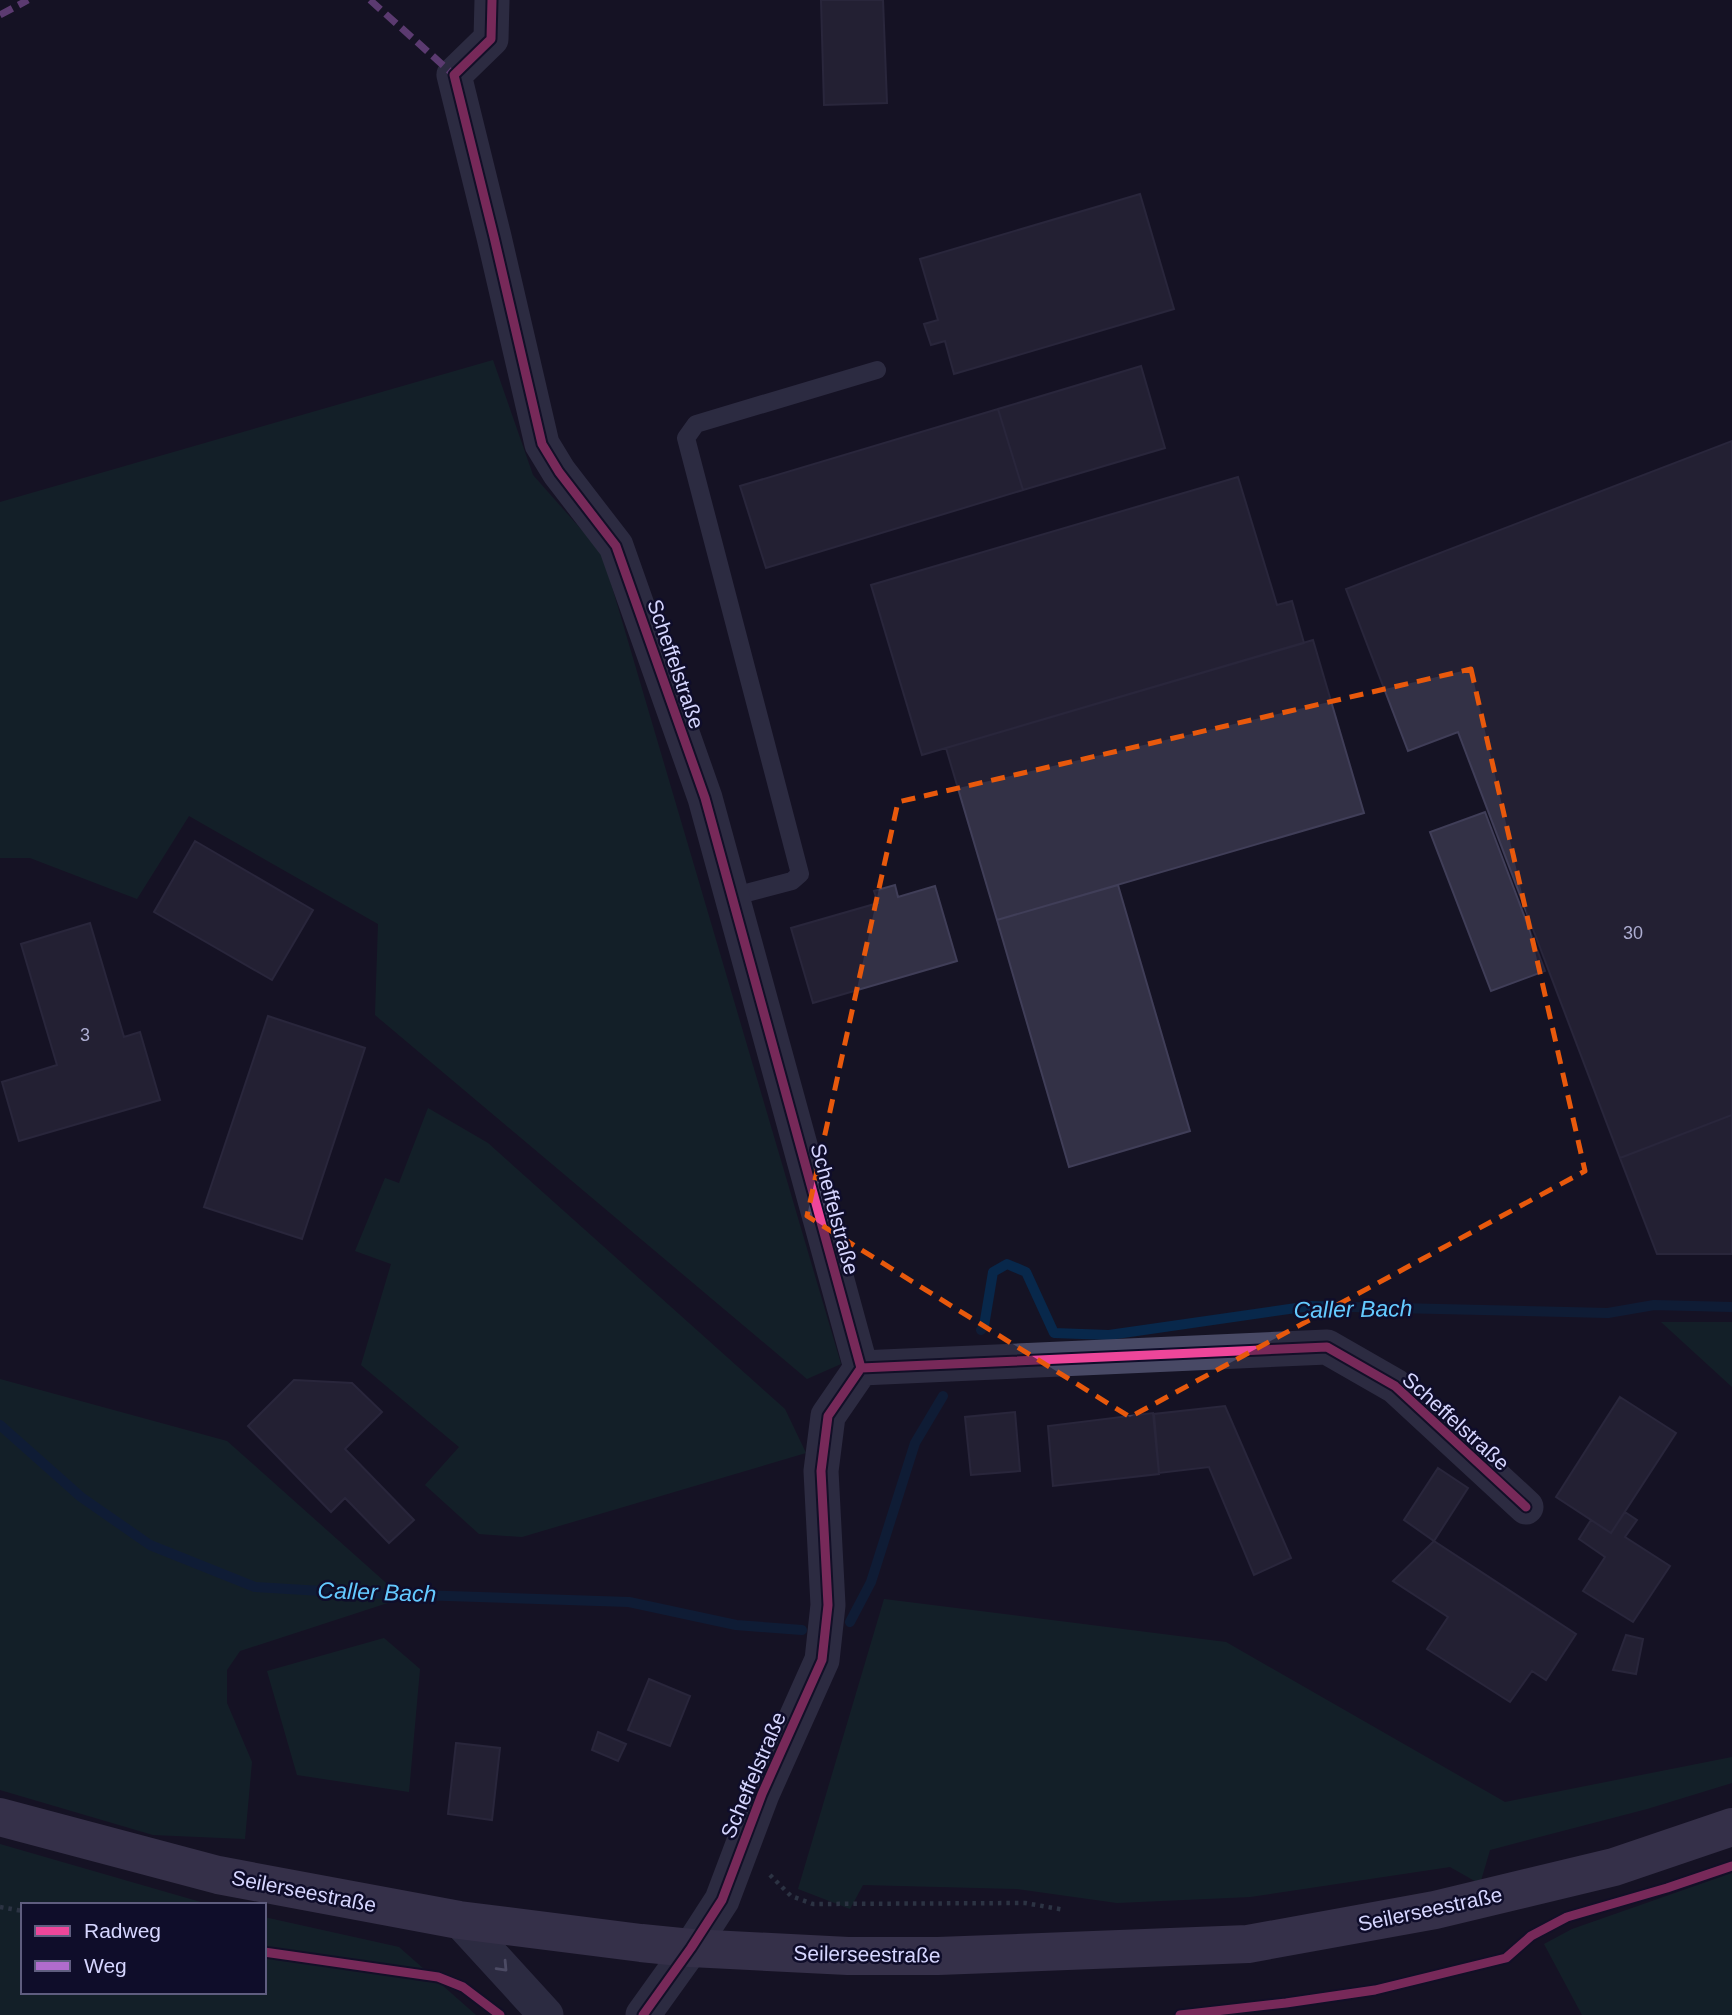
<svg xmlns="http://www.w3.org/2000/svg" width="1732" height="2015" font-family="Arial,sans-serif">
	<rect width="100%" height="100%" fill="#151324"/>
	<!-- green -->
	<path fill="#11302e" d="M 493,360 L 533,475 L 602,553 L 841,1364 L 807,1379 L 375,1015 L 378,924 L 189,816 L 137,899 L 30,858 L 0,858 L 0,502 Z
		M 428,1108 L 488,1143 L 785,1409 L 806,1453 L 522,1537 L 479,1534 L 425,1485 L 459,1447 L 361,1365 L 391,1264 L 355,1251 L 385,1178 L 399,1183 Z
		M 1661,1322 L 1732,1322 L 1732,1387 Z
		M 0,1379 L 227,1441 L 403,1598 L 240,1651 L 227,1670 L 227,1703 L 252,1762 L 245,1839 L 153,1835 L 0,1790 Z
		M 884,1599 L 1226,1642 L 1505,1802 L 1732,1757 L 1732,1783 L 1647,1809 L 1490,1850 L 1480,1884 L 1450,1867 L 1250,1897 L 1117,1903 L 1017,1889 L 863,1885 L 850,1909 L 798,1889 Z
		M 384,1638 L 420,1669 L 409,1792 L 297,1775 L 267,1671 Z
		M 0,1844 L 211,1905 L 23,1905 L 23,1992 L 264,1992 L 264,1917 L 399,1947 L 476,2015 L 0,2015 Z
		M 1732,1873 L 1732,2015 L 1582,2015 L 1544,1944 L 1572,1929 Z"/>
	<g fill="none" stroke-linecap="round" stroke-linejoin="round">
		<!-- stream -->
		<path stroke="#08284b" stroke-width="10" d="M 981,1330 L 984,1326 L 993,1272 L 1007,1264 L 1026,1272 L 1054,1333 L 1109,1335 L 1310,1306 L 1608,1313 L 1654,1305 L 1732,1307
			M 0,1425 L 81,1497 L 150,1545 L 255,1587 L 356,1593 L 629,1602 L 736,1625 L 802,1630
			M 850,1622 L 871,1582 L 915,1443 L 943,1396"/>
	</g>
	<!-- building -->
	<path fill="#333146" stroke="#403e58" stroke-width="2" d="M 821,0 L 883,0 L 887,103 L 824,105 Z
		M 1140,194 L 1174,309 L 954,374 L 945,341 L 931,345 L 924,324 L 938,320 L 920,259 Z
		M 1141,366 L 1165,448 L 1023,490 L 998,409 Z
		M 998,409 L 1023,490 L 766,568 L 740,486 Z
		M 1732,441 L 1732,1115 L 1620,1158 L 1458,732 L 1408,751 L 1346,589 Z
		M 1238,477 L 1277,605 L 1292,601 L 1304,643 L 922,755 L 871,585 Z
		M 1313,640 L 1364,813 L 997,920 L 946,748 Z
		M 1485,812 L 1545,971 L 1491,991 L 1430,832 Z
		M 195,841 L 313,910 L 272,980 L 154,912 Z
		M 895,885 L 898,897 L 935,886 L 957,961 L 813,1003 L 791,928 L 878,903 L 874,891 Z
		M 1118,885 L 1190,1131 L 1069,1167 L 997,920 Z
		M 90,923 L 124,1037 L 140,1032 L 160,1100 L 19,1141 L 2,1082 L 57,1065 L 21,944 Z
		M 268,1016 L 365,1048 L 302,1239 L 204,1207 Z
		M 1732,1115 L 1732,1254 L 1657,1254 L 1620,1158 Z
		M 294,1380 L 352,1383 L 382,1412 L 345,1449 L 414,1520 L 389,1543 L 345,1498 L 331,1512 L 248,1426 Z
		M 1620,1397 L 1676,1433 L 1611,1533 L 1556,1497 Z
		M 1225,1406 L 1291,1558 L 1254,1575 L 1209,1467 L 1159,1473 L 1154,1414 Z
		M 1015,1412 L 1020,1471 L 971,1475 L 965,1417 Z
		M 1153,1413 L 1159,1474 L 1053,1486 L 1048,1426 Z
		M 1438,1468 L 1468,1488 L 1434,1541 L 1404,1520 Z
		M 1625,1512 L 1637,1520 L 1625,1537 L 1670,1566 L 1633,1622 L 1583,1591 L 1605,1557 L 1579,1539 L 1591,1520 L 1611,1533 Z
		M 1434,1541 L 1576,1634 L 1546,1680 L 1532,1671 L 1510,1702 L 1427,1649 L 1448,1617 L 1393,1581 Z
		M 1626,1635 L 1643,1639 L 1636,1674 L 1613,1670 Z
		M 649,1679 L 690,1696 L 670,1746 L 628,1730 Z
		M 598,1732 L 626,1744 L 618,1761 L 592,1750 Z
		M 456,1743 L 500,1748 L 492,1820 L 448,1814 Z"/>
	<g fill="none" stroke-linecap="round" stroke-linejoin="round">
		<!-- path -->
		<path stroke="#475b69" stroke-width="4.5" stroke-dasharray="3.5 5" stroke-linecap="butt" d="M 770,1875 L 791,1896 L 813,1904 L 1025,1903 L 1065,1910
			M 0,1907 L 23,1911
			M 264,1952 L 438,1977 L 463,1987 L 477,1998
			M 1180,2015 L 1286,2003 L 1375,1990 L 1460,1971 L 1506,1958 L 1531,1936 L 1555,1923"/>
		<!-- service -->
		<path stroke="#484965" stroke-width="18" d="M 731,897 L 792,881 L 800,874 L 686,438 L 696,424 L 877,370"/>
		<!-- minor -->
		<path stroke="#484965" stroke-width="35" d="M 492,0 L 491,39 L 454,75 L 494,237 L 542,444 L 559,472 L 616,546 L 705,798 L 861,1368
			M 459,1920 L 546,2015
			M 643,2015 L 691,1948 L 722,1900 L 762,1794 L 822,1660 L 828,1605 L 821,1471 L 828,1416 L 861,1368 L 1327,1347 L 1395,1386 L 1526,1507"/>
		<!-- primary -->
		<path stroke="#5c5476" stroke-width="38" d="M 0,1817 L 218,1875 L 459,1920 L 641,1943 L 691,1948 L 848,1956 L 938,1956 L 1248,1944 L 1435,1910 L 1614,1867 L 1732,1827"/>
		<!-- quiet -->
		<path stroke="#b06ccc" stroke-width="7" stroke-dasharray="14 7" stroke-linecap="butt" d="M 370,0 L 454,75
			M 0,15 L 28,0"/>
		<!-- cycleway casing -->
		<g stroke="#0f0d2a" stroke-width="13">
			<path id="cycleway" d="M 492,0 L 491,39 L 454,75 L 494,237 L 542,444 L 559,472 L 616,546 L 705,798 L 861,1368
				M 264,1952 L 438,1977 L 463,1987 L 500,2015
				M 643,2015 L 691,1948 L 722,1900 L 762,1794 L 822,1660 L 828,1605 L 821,1471 L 828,1416 L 861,1368 L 1327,1347 L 1395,1386 L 1526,1507
				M 1180,2015 L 1286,2003 L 1375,1990 L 1506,1958 L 1531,1936 L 1567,1917 L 1667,1888 L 1732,1866"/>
		</g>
		<!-- cycleway -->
		<use href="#cycleway" stroke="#ed469a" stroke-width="9"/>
	</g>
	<!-- one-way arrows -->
	<defs><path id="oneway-chevron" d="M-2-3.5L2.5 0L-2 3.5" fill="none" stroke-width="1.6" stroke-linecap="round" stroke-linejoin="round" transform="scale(1.75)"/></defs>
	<use stroke="#8f90b2" href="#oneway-chevron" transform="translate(503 1967) rotate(47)"/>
	<!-- marked area -->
	<path d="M0 0H1732V2015H0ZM 1471,669 L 1585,1171 L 1130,1417 L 807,1216 L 898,802 Z" fill="#151324" fill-opacity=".55" fill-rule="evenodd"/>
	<path fill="none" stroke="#e8590c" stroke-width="5" stroke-dasharray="14 9" stroke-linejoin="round" d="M 1471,669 L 1585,1171 L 1130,1417 L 807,1216 L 898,802 Z"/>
	<g text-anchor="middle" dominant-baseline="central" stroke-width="5" stroke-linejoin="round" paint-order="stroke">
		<!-- number labels -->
		<g font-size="18" fill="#adadd1">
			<text x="1633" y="933">30</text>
			<text x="85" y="1035">3</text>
		</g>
		<!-- street labels -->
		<g font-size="21" fill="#d6d6ff" stroke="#0f0d2a">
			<text transform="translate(676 664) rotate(71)">Scheffelstraße</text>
			<text transform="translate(835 1209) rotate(75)">Scheffelstraße</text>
			<text transform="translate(1456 1421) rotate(42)">Scheffelstraße</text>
			<text transform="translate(753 1775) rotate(-67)">Scheffelstraße</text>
			<text transform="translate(304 1891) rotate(11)">Seilerseestraße</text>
			<text transform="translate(1430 1909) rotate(-12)">Seilerseestraße</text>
			<text transform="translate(867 1954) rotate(1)">Seilerseestraße</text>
		</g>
		<!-- water labels -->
		<g font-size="23" font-style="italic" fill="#64caff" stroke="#0f0d2a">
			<text transform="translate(1353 1309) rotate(-1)">Caller Bach</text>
			<text transform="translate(377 1592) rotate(2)">Caller Bach</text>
		</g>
	</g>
	<!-- legend -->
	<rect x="21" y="1903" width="245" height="91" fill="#0f0d2a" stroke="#5f5d7f" stroke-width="2"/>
	<rect x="35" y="1926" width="35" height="10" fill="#ed469a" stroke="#5f5d7f" stroke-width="2"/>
	<text x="84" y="1938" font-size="21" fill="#d6d6ff">Radweg</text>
	<rect x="35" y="1961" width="35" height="10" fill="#b06ccc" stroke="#5f5d7f" stroke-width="2"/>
	<text x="84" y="1973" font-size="21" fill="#d6d6ff">Weg</text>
</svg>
